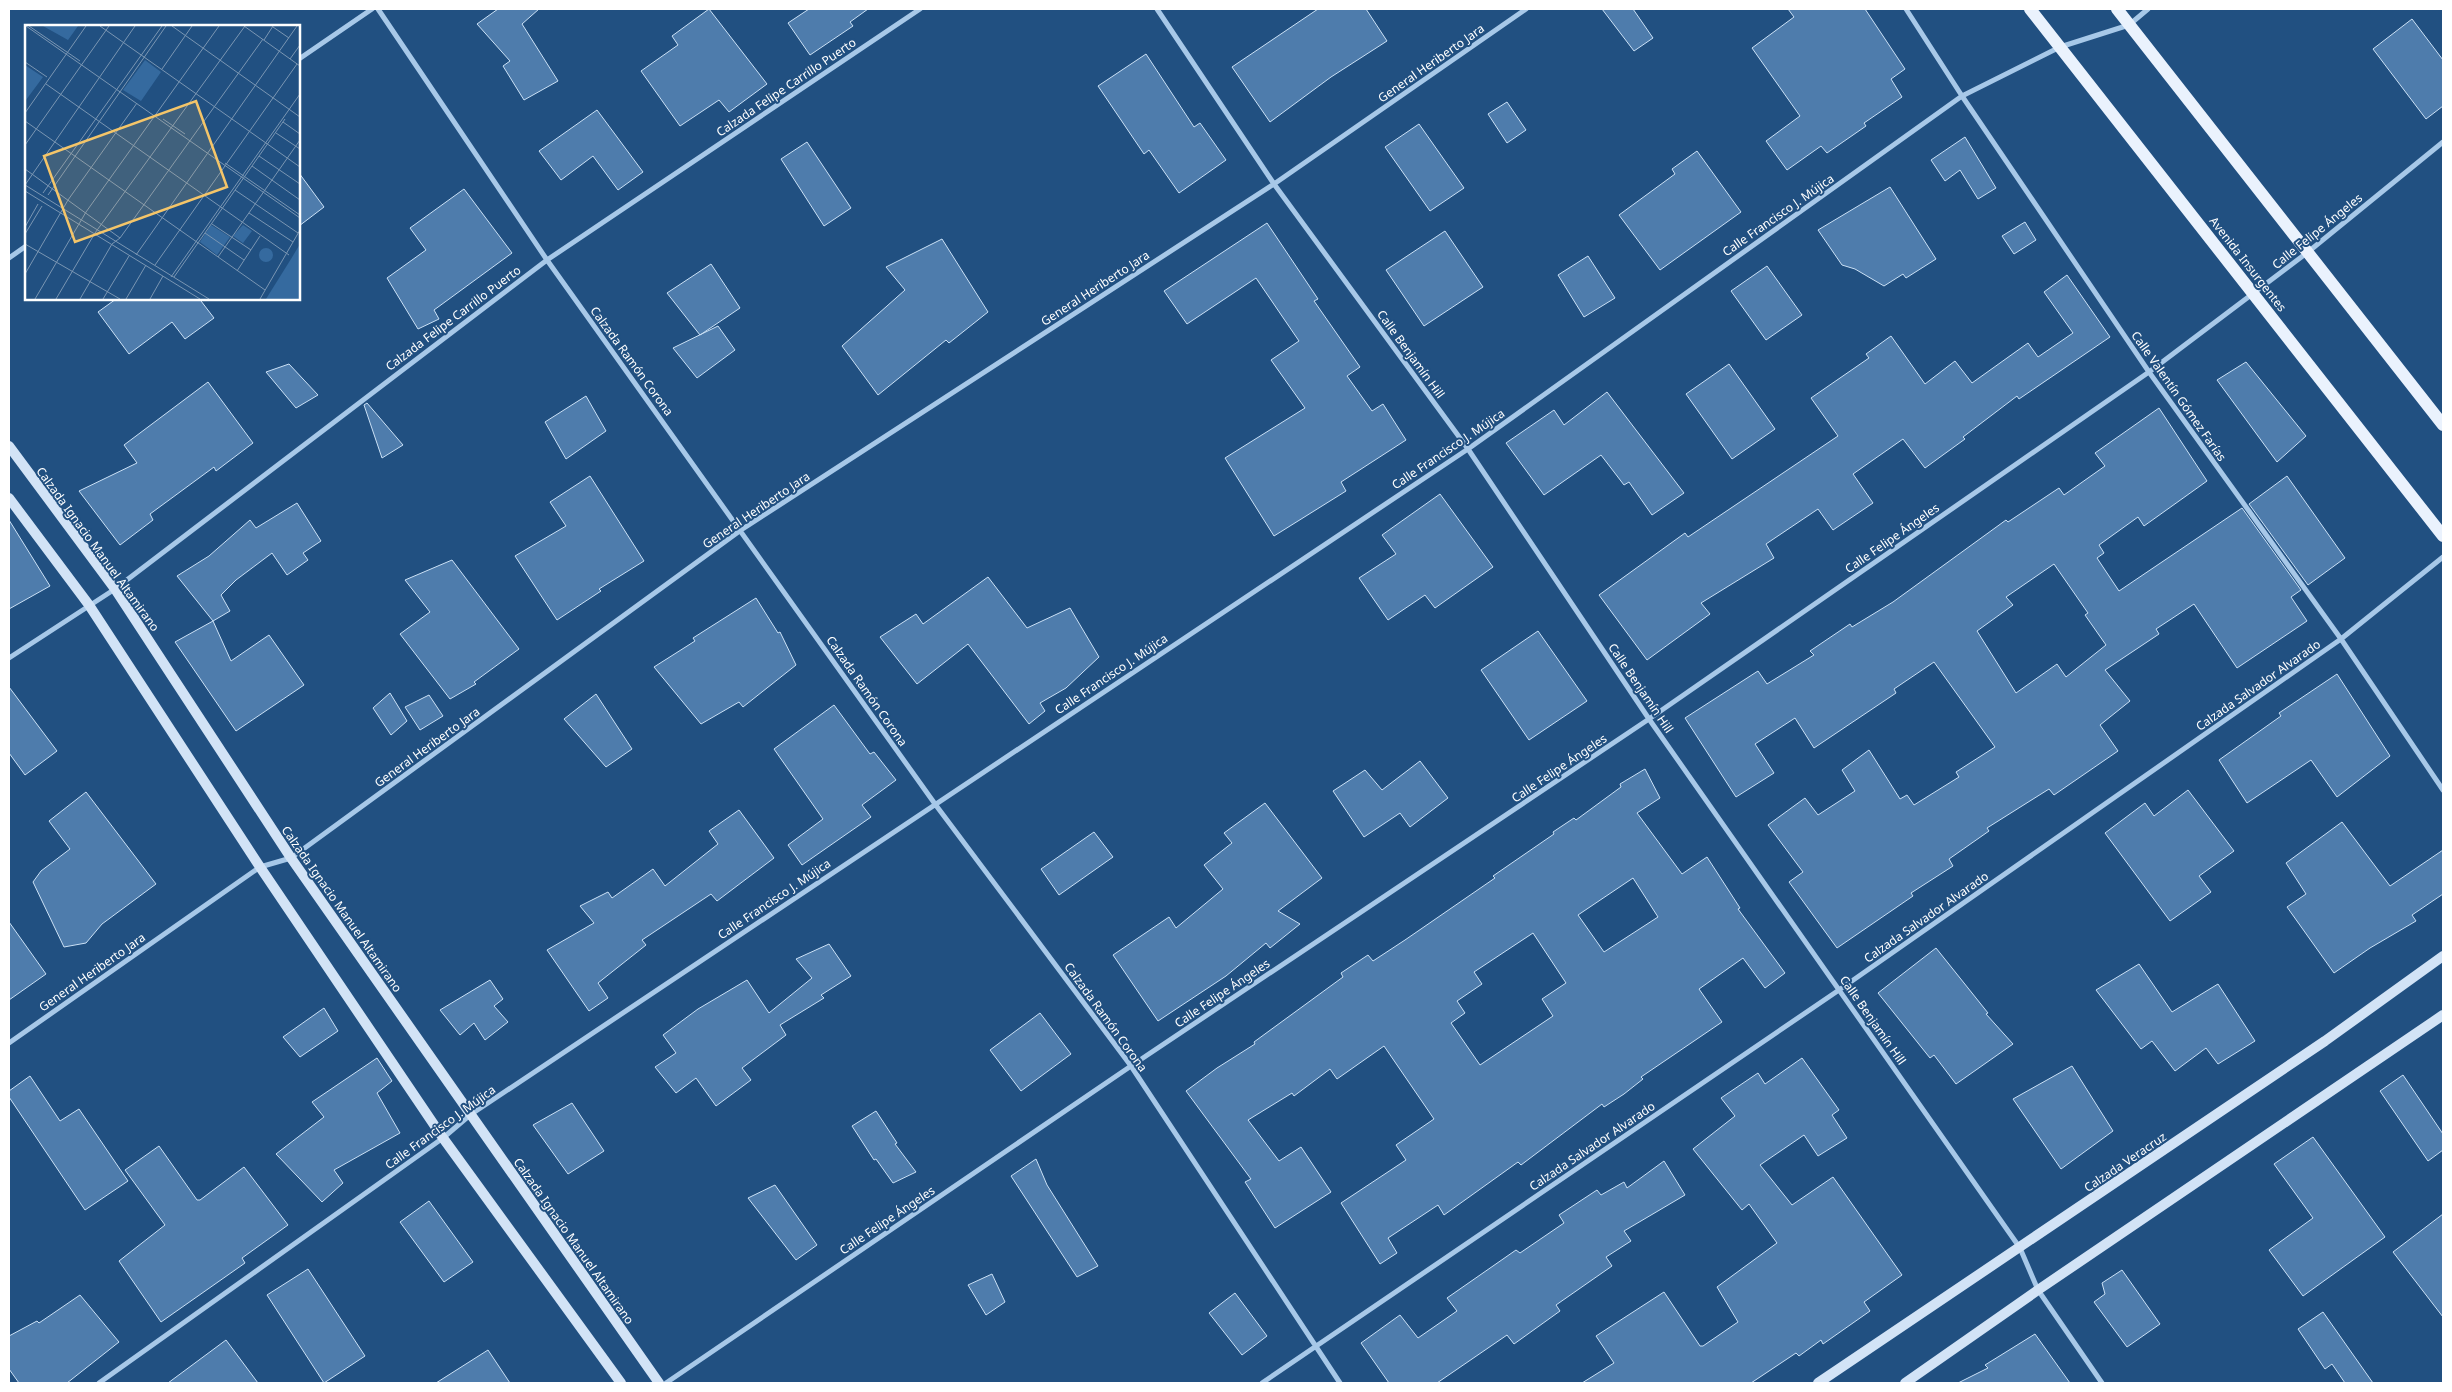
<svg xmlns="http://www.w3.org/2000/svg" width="2452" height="1392" font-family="'Noto Sans',sans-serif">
	<rect width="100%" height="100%" fill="#215081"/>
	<!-- building -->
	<path fill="#4e7cac" stroke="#cbe1f6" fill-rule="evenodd" d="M 498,9 L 539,9 L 522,24 L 558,81 L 524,100 L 503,66 L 510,61 L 477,24 Z
		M 709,9 L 767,84 L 729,112 L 719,100 L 680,126 L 641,71 L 678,45 L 672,36 Z
		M 809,9 L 868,9 L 850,22 L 853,26 L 810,55 L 788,23 Z
		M 1318,9 L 1366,9 L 1387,41 L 1331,77 L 1270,122 L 1232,67 Z
		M 1602,9 L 1633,9 L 1653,38 L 1634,51 Z
		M 1788,9 L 1865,9 L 1905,69 L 1891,79 L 1902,97 L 1864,123 L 1866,126 L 1827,153 L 1821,146 L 1787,170 L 1766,141 L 1800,116 L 1752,48 L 1794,17 Z
		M 2412,19 L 2443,60 L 2443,106 L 2426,119 L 2373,49 Z
		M 1146,54 L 1194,127 L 1200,123 L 1226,160 L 1179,193 L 1149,150 L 1144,154 L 1098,86 Z
		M 1507,102 L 1526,130 L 1507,143 L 1488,114 Z
		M 597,110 L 643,172 L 618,190 L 593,156 L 561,180 L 539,151 Z
		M 1419,124 L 1464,188 L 1430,211 L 1385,147 Z
		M 1965,137 L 1996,188 L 1978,199 L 1960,170 L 1945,181 L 1931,160 Z
		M 807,142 L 851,208 L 824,226 L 781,159 Z
		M 1697,151 L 1741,212 L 1660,270 L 1619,215 L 1675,174 L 1672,169 Z
		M 299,173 L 324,207 L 299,226 Z
		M 1890,187 L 1936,259 L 1906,278 L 1903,274 L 1884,286 L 1855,269 L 1842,265 L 1818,230 Z
		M 464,189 L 512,253 L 434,310 L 439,319 L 418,329 L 387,278 L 426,250 L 410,228 Z
		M 2025,222 L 2036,240 L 2014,254 L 2002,236 Z
		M 1267,223 L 1318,299 L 1314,301 L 1360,367 L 1347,376 L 1372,411 L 1383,404 L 1406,440 L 1341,482 L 1346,491 L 1274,536 L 1225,458 L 1305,408 L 1271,360 L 1299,341 L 1256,278 L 1187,324 L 1164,291 Z
		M 1445,231 L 1483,287 L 1424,326 L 1386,270 Z
		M 942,239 L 988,312 L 949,343 L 946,340 L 878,395 L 842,346 L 905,290 L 886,267 Z
		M 1588,256 L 1615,298 L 1584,317 L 1558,275 Z
		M 711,264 L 740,308 L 700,335 L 667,293 Z
		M 1767,266 L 1802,315 L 1766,340 L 1731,291 Z
		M 2067,275 L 2110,337 L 2019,399 L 2017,396 L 1963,437 L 1965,439 L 1925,468 L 1903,439 L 1853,474 L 1873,503 L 1833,530 L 1818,509 L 1766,544 L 1774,558 L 1701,603 L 1710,614 L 1647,660 L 1599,595 L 1685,533 L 1688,537 L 1838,436 L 1811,398 L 1869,358 L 1866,354 L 1891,336 L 1925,384 L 1955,361 L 1972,383 L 2028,343 L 2038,357 L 2073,333 L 2044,292 Z
		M 116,299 L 204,299 L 201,301 L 214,318 L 185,339 L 172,322 L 129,354 L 98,312 Z
		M 718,326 L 735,350 L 697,378 L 673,348 Z
		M 2246,362 L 2306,436 L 2277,462 L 2217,380 Z
		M 289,364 L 318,395 L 296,408 L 266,372 Z
		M 1729,364 L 1775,429 L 1732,459 L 1686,394 Z
		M 208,382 L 253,443 L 216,471 L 214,467 L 150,514 L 153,520 L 120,545 L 79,491 L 137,463 L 124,445 Z
		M 1607,392 L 1684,493 L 1652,515 L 1629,482 L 1624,485 L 1601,455 L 1544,495 L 1506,443 L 1554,410 L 1564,425 Z
		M 586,396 L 606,431 L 566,459 L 545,422 Z
		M 367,403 L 403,445 L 382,458 L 364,405 Z
		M 2159,408 L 2207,481 L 2144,526 L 2138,517 L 2099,545 L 2104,553 L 2097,558 L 2119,591 L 2242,508 L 2301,590 L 2291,597 L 2307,621 L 2237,668 L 2194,604 L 2156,629 L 2159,634 L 2105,670 L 2130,701 L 2100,725 L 2118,751 L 2054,795 L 2049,789 L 1987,828 L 1989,831 L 1949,859 L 1953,866 L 1911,893 L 1913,896 L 1837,948 L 1789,882 L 1803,872 L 1768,825 L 1805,798 L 1818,815 L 1855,791 L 1842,770 L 1869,750 L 1900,799 L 1907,795 L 1914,805 L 1959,777 L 1956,772 L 1995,747 L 1934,662 L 1894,689 L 1896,693 L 1814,748 L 1795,718 L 1755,744 L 1774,773 L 1736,797 L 1685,718 L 1758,671 L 1767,684 L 1814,655 L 1810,651 L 1850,624 L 1852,627 L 1893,602 L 2006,520 L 2008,522 L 2059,488 L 2064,495 L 2105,466 L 2095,453 ZM 2054,564 L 2088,613 L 2085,615 L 2106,645 L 2066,677 L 2057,664 L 2016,693 L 1977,631 L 2013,605 L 2006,597 Z
		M 590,476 L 644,561 L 599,589 L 601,591 L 557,620 L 515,556 L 566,526 L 550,502 Z
		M 2287,476 L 2345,558 L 2308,585 L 2249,504 Z
		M 1440,494 L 1493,567 L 1435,608 L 1425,595 L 1388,620 L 1359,578 L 1396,554 L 1382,535 Z
		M 297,503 L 321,541 L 303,553 L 308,560 L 287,575 L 272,553 L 236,580 L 221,595 L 230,611 L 213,621 L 177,576 L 209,556 L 250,520 L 256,528 Z
		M 9,520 L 50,586 L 9,609 Z
		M 452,560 L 519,649 L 474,682 L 476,684 L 450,699 L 400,634 L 430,612 L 405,580 Z
		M 988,577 L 1027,628 L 1070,608 L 1099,657 L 1066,688 L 1040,703 L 1045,711 L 1029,724 L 968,644 L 917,684 L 880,637 L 916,614 L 923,624 Z
		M 756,598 L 778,633 L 780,632 L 796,665 L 743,707 L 739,702 L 701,724 L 654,667 L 695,641 L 693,638 Z
		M 213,621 L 231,661 L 269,635 L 304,685 L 236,731 L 175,642 Z
		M 1538,631 L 1587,701 L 1529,740 L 1481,670 Z
		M 2337,674 L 2390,756 L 2337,797 L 2311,760 L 2247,803 L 2219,760 L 2281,716 L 2279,713 Z
		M 9,687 L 57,751 L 25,775 L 9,753 Z
		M 390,693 L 407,721 L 391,735 L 373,708 Z
		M 596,694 L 632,749 L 606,767 L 564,719 Z
		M 429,695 L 443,716 L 420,730 L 405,707 Z
		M 834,705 L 870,754 L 874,752 L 896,780 L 862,805 L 871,817 L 802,865 L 788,845 L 823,819 L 774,749 Z
		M 1420,761 L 1448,798 L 1410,827 L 1400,813 L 1364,837 L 1333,791 L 1365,770 L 1382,790 Z
		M 1645,769 L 1660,798 L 1637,813 L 1682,874 L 1707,857 L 1740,908 L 1738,909 L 1785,973 L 1765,988 L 1743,958 L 1699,989 L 1722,1022 L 1641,1077 L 1643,1079 L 1624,1094 L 1604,1107 L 1602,1104 L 1521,1165 L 1518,1162 L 1444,1215 L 1438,1205 L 1388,1238 L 1397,1253 L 1380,1264 L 1341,1203 L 1406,1160 L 1396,1145 L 1434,1119 L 1384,1046 L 1337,1079 L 1330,1069 L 1294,1096 L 1292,1093 L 1248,1120 L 1279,1161 L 1301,1147 L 1331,1192 L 1275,1228 L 1245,1182 L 1251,1179 L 1186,1091 L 1217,1068 L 1255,1044 L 1254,1042 L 1343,977 L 1341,973 L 1368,955 L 1373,961 L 1405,940 L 1495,878 L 1493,876 L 1554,834 L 1553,832 L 1574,818 L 1576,820 L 1621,787 L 1620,784 ZM 1633,878 L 1658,917 L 1604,952 L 1578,915 ZM 1533,933 L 1566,983 L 1542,999 L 1553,1016 L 1480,1065 L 1451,1023 L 1465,1013 L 1457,1001 L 1482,984 L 1474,972 Z
		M 2188,790 L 2234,851 L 2199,876 L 2211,892 L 2170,921 L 2105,833 L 2145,803 L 2154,816 Z
		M 86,792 L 156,884 L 102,924 L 86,943 L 64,947 L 33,882 L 41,871 L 70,849 L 49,821 Z
		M 1265,803 L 1322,878 L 1278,911 L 1300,924 L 1270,948 L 1266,943 L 1226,976 L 1158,1021 L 1113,955 L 1169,917 L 1176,928 L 1223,889 L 1204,865 L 1232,843 L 1224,833 Z
		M 739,810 L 774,858 L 717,901 L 711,894 L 642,940 L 646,945 L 598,983 L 608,998 L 589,1011 L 547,950 L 594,923 L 580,906 L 608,892 L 612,898 L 653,869 L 665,886 L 718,844 L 709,831 Z
		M 2342,822 L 2390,886 L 2443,850 L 2443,894 L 2412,915 L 2416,921 L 2370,948 L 2334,973 L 2287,907 L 2306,894 L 2286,863 Z
		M 1094,832 L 1113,857 L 1059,895 L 1041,869 Z
		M 9,922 L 46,974 L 9,1000 Z
		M 829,944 L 851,976 L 821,995 L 824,998 L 780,1025 L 786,1035 L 742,1068 L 751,1080 L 716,1106 L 696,1078 L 676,1093 L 655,1067 L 676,1053 L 663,1035 L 698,1009 L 747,980 L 769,1013 L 812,978 L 796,959 Z
		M 1936,948 L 1988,1013 L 1986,1014 L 2013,1044 L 1956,1084 L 1934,1055 L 1930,1058 L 1878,993 Z
		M 2139,964 L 2172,1012 L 2218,984 L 2255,1041 L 2218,1064 L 2206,1048 L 2175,1071 L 2152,1041 L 2141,1049 L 2096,990 Z
		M 490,980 L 503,999 L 494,1006 L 508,1022 L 485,1040 L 474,1023 L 460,1035 L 440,1010 Z
		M 324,1008 L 338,1031 L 300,1057 L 283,1037 Z
		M 1040,1013 L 1071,1054 L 1021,1091 L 990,1050 Z
		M 377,1058 L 392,1081 L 377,1093 L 400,1133 L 334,1170 L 343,1183 L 322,1202 L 276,1154 L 324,1117 L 312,1102 Z
		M 1802,1058 L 1839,1110 L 1832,1115 L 1847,1138 L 1818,1156 L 1804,1135 L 1760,1165 L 1792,1205 L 1833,1177 L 1902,1275 L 1864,1302 L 1870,1311 L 1823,1344 L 1821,1340 L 1799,1356 L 1796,1353 L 1751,1383 L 1582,1383 L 1614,1363 L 1596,1336 L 1664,1292 L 1700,1346 L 1703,1346 L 1738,1322 L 1717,1287 L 1777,1243 L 1749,1204 L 1742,1210 L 1693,1149 L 1735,1116 L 1721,1098 L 1758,1073 L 1765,1084 Z
		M 2072,1066 L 2113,1131 L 2061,1169 L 2013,1099 Z
		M 2403,1075 L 2443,1134 L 2443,1150 L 2428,1161 L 2380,1091 Z
		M 30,1076 L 60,1121 L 79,1109 L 128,1181 L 85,1210 L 9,1097 L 9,1091 Z
		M 572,1103 L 604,1151 L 568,1174 L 533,1125 Z
		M 876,1111 L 897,1143 L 895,1144 L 916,1172 L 893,1183 L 876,1159 L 874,1160 L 852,1126 Z
		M 2313,1137 L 2385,1237 L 2303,1296 L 2269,1250 L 2313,1218 L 2274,1164 Z
		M 159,1146 L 197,1200 L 200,1200 L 244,1167 L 288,1225 L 242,1258 L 245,1263 L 161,1322 L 119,1261 L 165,1225 L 125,1170 Z
		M 1036,1159 L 1047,1185 L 1098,1266 L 1077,1277 L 1011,1176 Z
		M 1664,1161 L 1685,1195 L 1624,1231 L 1631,1241 L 1606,1257 L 1612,1266 L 1556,1305 L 1560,1311 L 1514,1344 L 1507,1335 L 1437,1383 L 1389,1383 L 1361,1343 L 1400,1315 L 1418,1338 L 1457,1311 L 1447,1298 L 1516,1250 L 1520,1253 L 1564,1223 L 1559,1215 L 1597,1190 L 1601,1195 L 1624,1182 L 1627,1188 Z
		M 775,1185 L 817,1245 L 796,1260 L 748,1198 Z
		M 429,1201 L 473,1262 L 444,1282 L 400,1222 Z
		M 2443,1214 L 2443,1317 L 2393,1252 Z
		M 308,1269 L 365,1356 L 324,1383 L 267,1295 Z
		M 2122,1270 L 2160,1324 L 2127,1347 L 2094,1302 L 2105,1294 L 2102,1283 Z
		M 992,1274 L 1005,1302 L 986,1315 L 968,1285 Z
		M 1235,1293 L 1267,1336 L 1242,1355 L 1209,1313 Z
		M 80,1295 L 119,1342 L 67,1383 L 19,1383 L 9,1369 L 9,1336 L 37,1321 L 39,1323 Z
		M 2323,1312 L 2373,1383 L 2345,1383 L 2332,1364 L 2325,1369 L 2298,1329 Z
		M 2035,1334 L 2070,1383 L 1958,1383 L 1988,1368 L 1985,1365 Z
		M 226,1340 L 258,1383 L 168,1383 Z
		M 488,1350 L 510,1383 L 436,1383 Z"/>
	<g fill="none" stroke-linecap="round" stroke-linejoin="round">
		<!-- street -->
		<path stroke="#a7c8e8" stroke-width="5" d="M 378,9 L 547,260 L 935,804 L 1131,1066 L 1340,1383
			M 1157,9 L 1274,184 L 1468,449 L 1649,719 L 2020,1248 L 2038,1290 L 2102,1383
			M 1906,9 L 1962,96 L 2149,372 L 2341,639 L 2443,790
			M 299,59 L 372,9
			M 9,258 L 26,246
			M 9,658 L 115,589 L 547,260 L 920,9
			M 9,1043 L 260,867 L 291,858 L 741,530 L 1274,184 L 1526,9
			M 99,1383 L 443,1138 L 470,1115 L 1468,449 L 1962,96 L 2060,47 L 2129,25 L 2148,9
			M 666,1383 L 1131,1066 L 1649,719 L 2149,372 L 2308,252 L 2443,142
			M 1262,1383 L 1839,990 L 2341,639 L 2443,557"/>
		<!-- secondary -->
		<path stroke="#d2e3f6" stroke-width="10" d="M 9,446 L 115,589 L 291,858 L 659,1383
			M 9,498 L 89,605 L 260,867 L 443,1138 L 621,1383
			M 1818,1383 L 2325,1041 L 2443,956
			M 1905,1383 L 2038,1290 L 2443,1015"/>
		<!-- primary -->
		<path stroke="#eaf2fd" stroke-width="12" d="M 2030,9 L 2443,536
			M 2117,9 L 2443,425"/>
	</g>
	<g text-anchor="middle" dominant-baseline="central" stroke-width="4" stroke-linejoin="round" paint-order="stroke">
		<!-- street labels -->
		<g font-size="12" fill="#fff" stroke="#215081">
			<text transform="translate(1431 63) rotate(-35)">General Heriberto Jara</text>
			<text transform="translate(786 87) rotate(-34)">Calzada Felipe Carrillo Puerto</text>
			<text transform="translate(1778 215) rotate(-35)">Calle Francisco J. Mújica</text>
			<text transform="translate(2317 231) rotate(-39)">Calle Felipe Ángeles</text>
			<text transform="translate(2248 264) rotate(52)">Avenida Insurgentes</text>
			<text transform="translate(1095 288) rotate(-33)">General Heriberto Jara</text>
			<text transform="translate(453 318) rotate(-37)">Calzada Felipe Carrillo Puerto</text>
			<text transform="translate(1411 354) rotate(54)">Calle Benjamín Hill</text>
			<text transform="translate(632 361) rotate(54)">Calzada Ramón Corona</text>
			<text transform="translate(2179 396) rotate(55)">Calle Valentín Gómez Farías</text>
			<text transform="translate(1448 449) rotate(-34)">Calle Francisco J. Mújica</text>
			<text transform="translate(756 510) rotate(-34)">General Heriberto Jara</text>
			<text transform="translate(1892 538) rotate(-35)">Calle Felipe Ángeles</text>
			<text transform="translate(98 549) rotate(54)">Calzada Ignacio Manuel Altamirano</text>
			<text transform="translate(1111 674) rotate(-34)">Calle Francisco J. Mújica</text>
			<text transform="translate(2258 685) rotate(-35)">Calzada Salvador Alvarado</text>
			<text transform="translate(1641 688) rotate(56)">Calle Benjamín Hill</text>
			<text transform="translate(867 691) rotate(55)">Calzada Ramón Corona</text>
			<text transform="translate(427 747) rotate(-36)">General Heriberto Jara</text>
			<text transform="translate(1559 768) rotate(-34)">Calle Felipe Ángeles</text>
			<text transform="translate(774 899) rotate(-34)">Calle Francisco J. Mújica</text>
			<text transform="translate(342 909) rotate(55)">Calzada Ignacio Manuel Altamirano</text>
			<text transform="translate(1926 917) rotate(-35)">Calzada Salvador Alvarado</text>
			<text transform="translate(92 972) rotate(-35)">General Heriberto Jara</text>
			<text transform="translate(1222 993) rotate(-34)">Calle Felipe Ángeles</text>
			<text transform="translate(1106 1017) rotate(54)">Calzada Ramón Corona</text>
			<text transform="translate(1873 1020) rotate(55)">Calle Benjamín Hill</text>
			<text transform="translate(440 1127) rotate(-36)">Calle Francisco J. Mújica</text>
			<text transform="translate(1592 1146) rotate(-34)">Calzada Salvador Alvarado</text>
			<text transform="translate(2125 1162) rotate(-34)">Calzada Veracruz</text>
			<text transform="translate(887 1220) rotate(-34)">Calle Felipe Ángeles</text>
			<text transform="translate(574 1241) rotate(55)">Calzada Ignacio Manuel Altamirano</text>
		</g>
	</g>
	<!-- overview -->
	<g transform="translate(25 25)">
		<rect width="275" height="275" fill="#215081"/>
		<path d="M 18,1 L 53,1 L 43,15 ZM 120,35 L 136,47 L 116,76 L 98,65 ZM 0,40 L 18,52 L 1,75 L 0,75 ZM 186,200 L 205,212 L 192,230 L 175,217 ZM 218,200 L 227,206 L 218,218 L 208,211 ZM 275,219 L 275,274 L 241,274 L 266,234 ZM234 230a7 7 0 1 1 14 0a7 7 0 1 1-14 0Z" fill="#356a9f"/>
		<path fill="none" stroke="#7a96b3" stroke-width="1" d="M 1,1 L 275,193M 4,1 L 55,36M 75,1 L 275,142M 147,1 L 275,92M 219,1 L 275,41M 248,2 L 264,13M 239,15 L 248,1M 265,34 L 275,20M 0,37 L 22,52M 137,44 L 167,1M 21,59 L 264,230M 0,88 L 61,1M 138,94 L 160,109M 0,96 L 240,265M 258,97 L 275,109M 251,108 L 275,124M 0,120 L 84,1M 234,131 L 275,159M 200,138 L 275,190M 227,141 L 275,175M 0,144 L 95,213M 0,160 L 110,1M 0,160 L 184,274M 210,165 L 273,208M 0,166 L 175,274M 18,168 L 137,1M 23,170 L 141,1M 224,188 L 268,217M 187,199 L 226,225M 0,202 L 13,179M 180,208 L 219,235M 0,209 L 17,181M 0,219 L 95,274M 111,230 L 272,1M 193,232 L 275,115M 130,240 L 272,39M 212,246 L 235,211M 0,249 L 43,175 L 112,78M 146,252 L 275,69M 149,252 L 260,94M 10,274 L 61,187 L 194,1M 31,274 L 70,208 L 220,1M 55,274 L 87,219 L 95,213 L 238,14M 78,274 L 104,231M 101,274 L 121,240M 125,274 L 138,251M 235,274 L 275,205"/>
		<path fill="#f4c569" fill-opacity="0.15" stroke="#f4c569" stroke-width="2.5" d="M 171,76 L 202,162 L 50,217 L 19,131 Z"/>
		<rect width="275" height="275" fill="none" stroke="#fff" stroke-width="2.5"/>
	</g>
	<!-- border -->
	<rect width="2452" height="1392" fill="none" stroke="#ffffff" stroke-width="20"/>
</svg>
